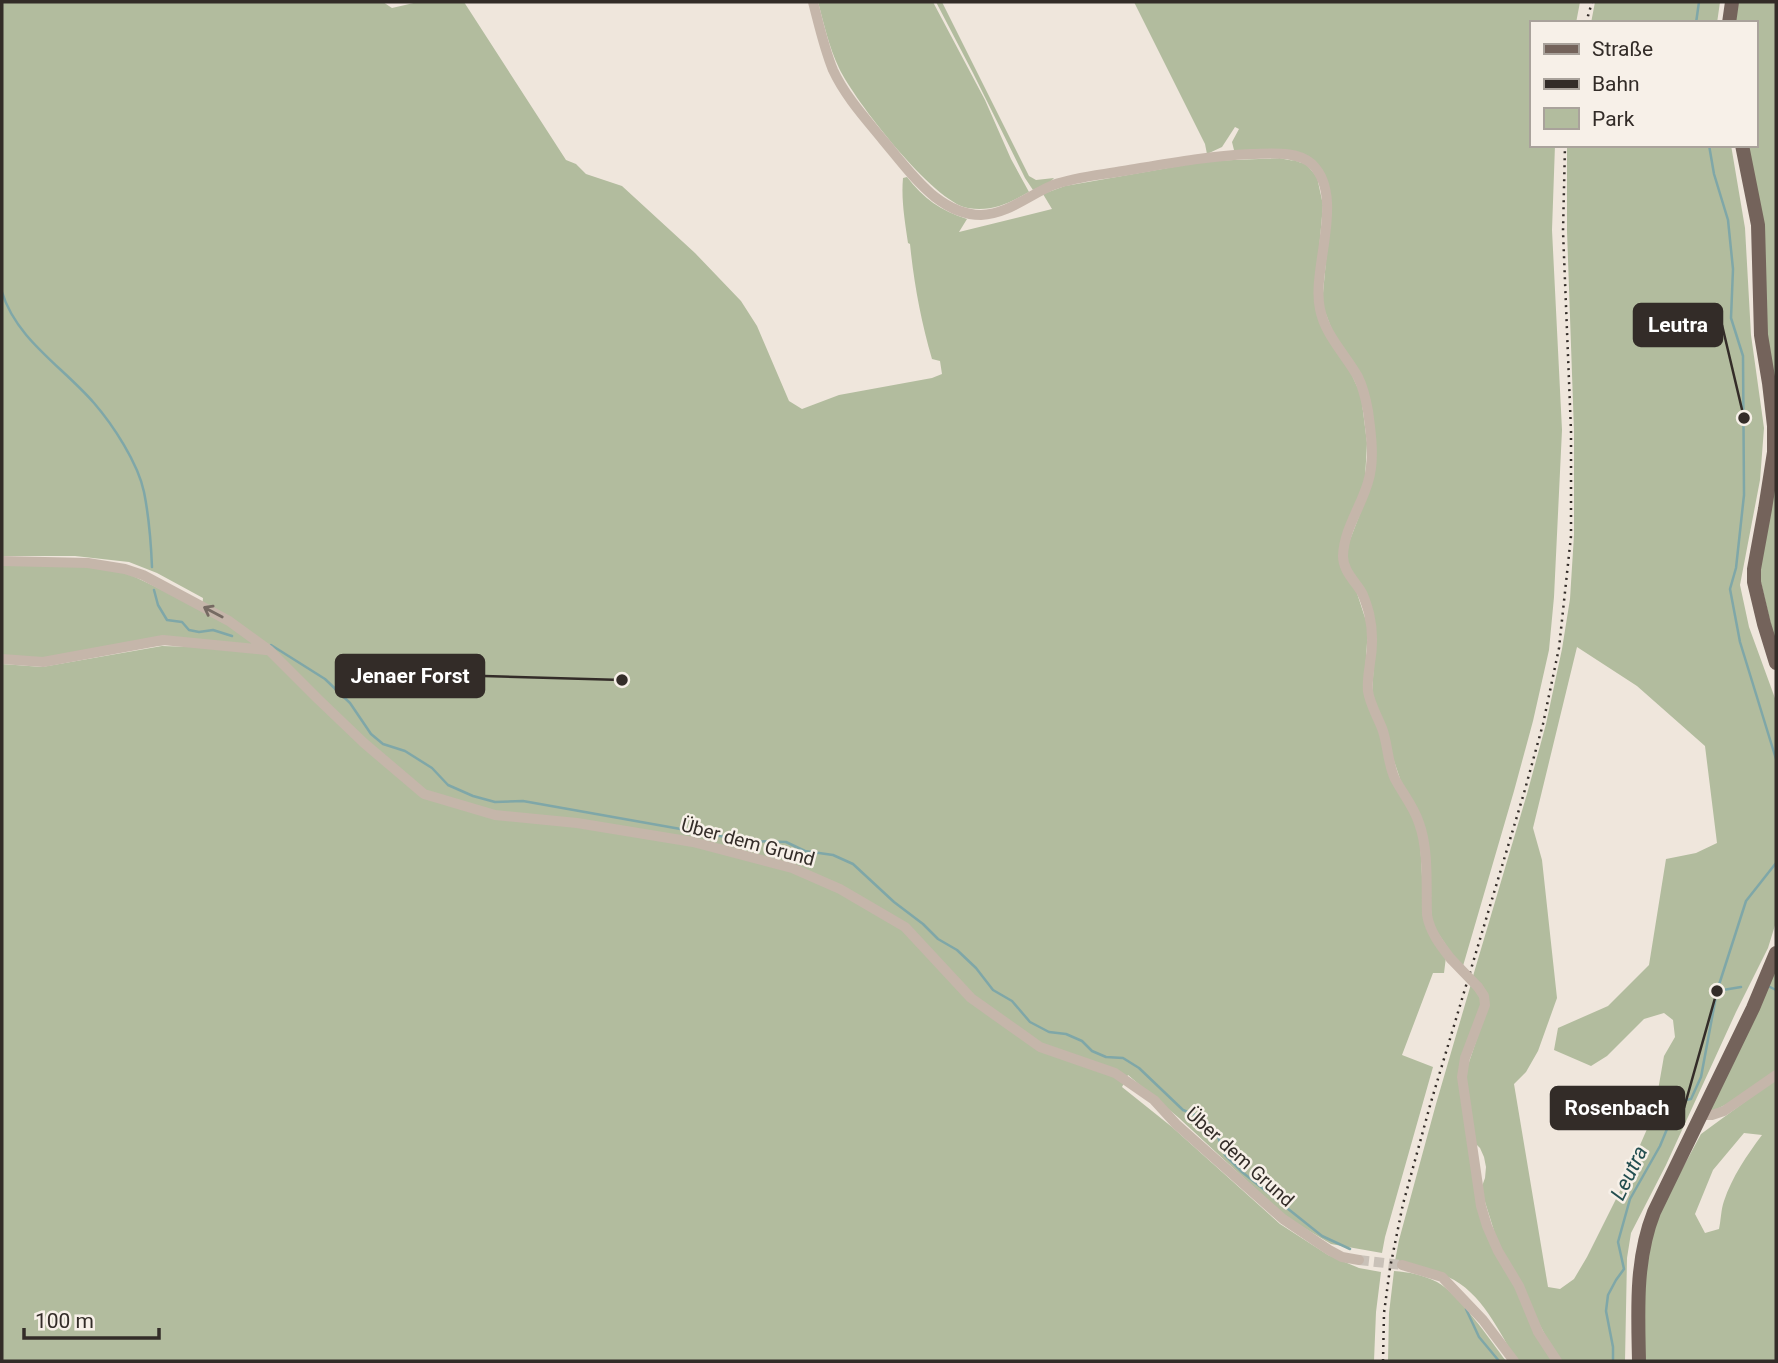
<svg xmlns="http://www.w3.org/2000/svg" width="1778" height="1363" font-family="Roboto,sans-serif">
	<rect width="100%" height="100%" fill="#efe6dc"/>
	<!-- green -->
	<path fill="#b2bc9e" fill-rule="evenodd" d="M 2,2 L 383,2 L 392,8 L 418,2 L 464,2 L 566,160 L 576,164 L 586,174 L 622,186 L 695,253 L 741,301 L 757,326 L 789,401 L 802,409 L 839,395 L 932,378 L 942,374 L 940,361 L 932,359 C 921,321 914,284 910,244 L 908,243 C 905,222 901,200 903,178 L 907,177 C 923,198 941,211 967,219 L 959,232 L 1052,209 L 1043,194 L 1065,186 L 1208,161 L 1284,158 L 1306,164 L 1317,177 L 1323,205 L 1315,295 L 1361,395 L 1367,443 L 1365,479 L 1341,544 L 1368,627 L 1365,675 L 1420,838 L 1424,915 L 1446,957 L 1444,973 L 1433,973 L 1402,1055 L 1433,1067 L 1385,1237 L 1382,1253 L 1331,1244 L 1286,1217 L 1179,1118 L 1128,1075 L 1122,1087 L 1172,1127 L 1280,1224 L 1328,1255 L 1359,1268 L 1381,1272 L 1376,1312 L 1374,1361 L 2,1361 L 2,664 L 42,667 L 162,646 L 191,647 L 200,641 L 42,659 L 2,655 L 2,563 L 112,566 L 202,609 L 203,598 L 157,573 L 129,562 L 75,556 L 2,556 Z
		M 818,2 L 933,2 L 985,100 L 1011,159 L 1029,192 C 1009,203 992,212 968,208 C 934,203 854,100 839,68 C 829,47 824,24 818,2 Z
		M 936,2 L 942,2 L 1029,176 L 1036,180 L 1054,178 L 1049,183 L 1033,190 L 1025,178 L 973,73 Z
		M 1134,2 L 1580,2 L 1576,23 L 1531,23 L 1531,145 L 1555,145 L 1552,230 L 1562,430 L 1554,597 L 1549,650 L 1533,721 L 1514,791 L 1463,966 L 1454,957 L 1432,924 L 1427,849 L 1398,778 L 1372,696 L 1375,642 L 1347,563 L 1348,545 L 1363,506 L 1371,409 L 1334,335 L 1322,304 L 1330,217 L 1317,165 L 1234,150 L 1232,142 L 1239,129 L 1235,127 L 1222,147 L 1207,154 L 1205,144 Z
		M 1595,2 L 1720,2 L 1717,23 L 1591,23 Z
		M 1738,2 L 1776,2 L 1776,412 L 1766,333 L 1748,145 L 1755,145 L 1755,23 L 1735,23 Z
		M 1567,145 L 1731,145 L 1745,228 L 1751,335 L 1764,428 L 1760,480 L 1740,585 L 1749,627 L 1776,701 L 1776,922 L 1768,948 L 1736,1012 L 1666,1165 L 1631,1233 L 1627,1258 L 1625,1361 L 1559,1361 L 1500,1250 L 1481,1189 L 1485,1178 L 1486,1167 L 1484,1157 L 1480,1148 L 1475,1143 L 1464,1077 L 1486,1012 L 1473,976 L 1527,794 L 1546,724 L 1562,649 L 1570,599 L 1574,535 L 1574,431 L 1567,231 ZM 1577,647 L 1637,686 L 1705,746 L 1717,843 L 1696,853 L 1666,859 L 1649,965 L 1608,1006 L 1558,1028 L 1554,1050 L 1591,1066 L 1607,1056 L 1644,1019 L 1664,1013 L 1673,1020 L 1675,1037 L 1664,1056 L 1654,1113 L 1620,1191 L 1587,1257 L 1574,1279 L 1560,1289 L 1548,1287 L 1514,1084 L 1526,1072 L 1538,1051 L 1557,998 L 1542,860 L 1533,828 Z
		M 1776,468 L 1776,646 L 1758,570 Z
		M 1776,961 L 1776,1071 L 1727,1104 L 1711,1112 L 1710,1110 Z
		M 1471,984 L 1482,1001 L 1463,1057 L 1480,1206 L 1555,1361 L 1517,1361 C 1499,1332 1482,1292 1448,1277 C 1432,1269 1413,1266 1395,1261 L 1399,1240 L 1436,1104 Z
		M 1776,1079 L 1776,1361 L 1645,1361 L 1645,1269 L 1658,1214 L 1701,1134 ZM 1744,1133 L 1762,1135 C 1747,1155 1732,1177 1724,1201 C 1721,1209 1721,1220 1719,1229 L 1705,1233 L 1695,1214 L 1713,1170 Z
		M 1394,1271 C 1409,1272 1423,1275 1437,1282 C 1458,1293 1491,1341 1506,1361 L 1388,1361 L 1389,1313 Z"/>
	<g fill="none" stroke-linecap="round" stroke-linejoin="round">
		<!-- stream -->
		<path stroke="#7fa7a8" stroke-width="2.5" d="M 1696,23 L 1699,2
			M 1709,145 L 1714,174 L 1728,220 L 1733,269 L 1731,318 L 1743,356 L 1744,495 L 1736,568 L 1730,589 L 1740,642 L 1776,759
			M 2,292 C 16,339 63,367 94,403 C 113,425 138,463 144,492 C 149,517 151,542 152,567
			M 154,590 L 158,605 L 167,620 L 182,622 L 189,630 L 199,632 L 213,630 L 232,636
			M 271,645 L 325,679 L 350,703 L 371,734 L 383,744 L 405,751 L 432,768 L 448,785 L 473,796 L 495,802 L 523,801 L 748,841 L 786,842 L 805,851 L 833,855 L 853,864 L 894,902 L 923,924 L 938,939 L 957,950 L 976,968 L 993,990 L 1012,1001 L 1030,1022 L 1049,1032 L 1066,1034 L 1082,1041 L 1092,1051 L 1106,1057 L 1123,1058 L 1139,1068 L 1183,1110 L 1200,1117 L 1215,1129 L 1225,1155 L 1242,1172 L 1322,1236 L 1350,1249
			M 1770,987 L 1776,990
			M 1717,991 L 1741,987
			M 1466,1309 L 1479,1337 L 1499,1361
			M 1613,1361 L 1613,1347 L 1606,1311 L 1608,1295 L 1616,1280 L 1624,1269 L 1618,1242 L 1630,1199 L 1660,1146 L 1667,1129 L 1665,1108 L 1671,1103 L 1691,1099 L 1701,1077 L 1717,991 L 1746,901 L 1776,863"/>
		<!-- tertiary-tunnel -->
		<path stroke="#c9c1b8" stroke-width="10" stroke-dasharray="10 5" stroke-linecap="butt" d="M 1359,1260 L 1402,1265"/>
		<!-- tertiary -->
		<path stroke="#c5b6aa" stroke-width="10" d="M 813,2 C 819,25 824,48 833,70 C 845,96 865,118 883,140 C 899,159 915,181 935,197 C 948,207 965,215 981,215 C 1008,214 1029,195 1053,185 C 1075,177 1100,175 1123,171 C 1165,164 1207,156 1250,154 C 1269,154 1296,150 1312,164 C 1346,197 1311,269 1320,309 C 1325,335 1345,354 1358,377 C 1363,387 1366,400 1368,411 C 1371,433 1375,460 1368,482 C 1361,507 1344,529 1343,556 C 1343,571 1355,581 1362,593 C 1365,599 1367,606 1369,613 C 1373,630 1373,646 1370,663 C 1369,672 1367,681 1368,691 C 1370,705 1378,717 1383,731 C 1388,747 1388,764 1395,779 C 1403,794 1414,807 1419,823 C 1429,850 1426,886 1427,915 C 1430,932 1440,945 1451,959
			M 2,561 L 88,563 L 125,569 L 143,575 L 229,621 L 269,650 L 318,699 L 364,743 L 424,794 L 495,815 L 577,823 L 693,842 L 792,868 L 840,889 L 905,927 L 971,998 L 1040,1047 L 1115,1073 L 1154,1100 L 1176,1124 L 1283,1219 L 1329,1250 L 1342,1257 L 1359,1260
			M 2,659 L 43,662 L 163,640 L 266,650
			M 1478,987 L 1484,996 L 1485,1005 L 1465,1058 L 1462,1077 L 1481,1206 L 1487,1226 L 1498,1251 L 1519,1286 L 1538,1332 L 1557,1361
			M 1701,1115 L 1712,1115 L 1724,1111 L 1776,1075
			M 1402,1265 L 1442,1277 L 1483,1320 L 1514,1361"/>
		<!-- primary -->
		<path stroke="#74635b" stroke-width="14" d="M 1729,23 L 1732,2
			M 1742,145 L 1758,225 L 1761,335 L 1769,383 L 1774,426 L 1774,452 L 1765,509 L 1754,569 L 1754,582 L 1764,624 L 1776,663
			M 1639,1361 C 1638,1311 1635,1260 1654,1212 L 1753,1008 L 1776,953"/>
		<!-- rail -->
		<path stroke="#332c28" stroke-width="2.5" stroke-dasharray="2 5" stroke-linecap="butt" d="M 1586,23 L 1592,2
			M 1383,1361 L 1384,1313 L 1390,1268 L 1403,1204 L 1431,1102 L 1524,793 L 1543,724 L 1559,648 L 1571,536 L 1571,431 L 1563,231 L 1565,145"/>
		<!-- tertiary-bridge -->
		<path stroke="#c5b6aa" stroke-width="10" d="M 1451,959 L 1478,987"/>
	</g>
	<!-- one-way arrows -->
	<defs><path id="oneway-shaft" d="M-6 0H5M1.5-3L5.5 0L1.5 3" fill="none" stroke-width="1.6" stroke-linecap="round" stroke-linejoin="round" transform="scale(1.75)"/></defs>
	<use stroke="#756a62" href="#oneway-shaft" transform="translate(213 612) rotate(-152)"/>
	<g text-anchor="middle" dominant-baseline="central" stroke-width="5" stroke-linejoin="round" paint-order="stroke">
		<!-- street labels -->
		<g font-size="19" fill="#332c28" stroke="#f7f0e8">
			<text transform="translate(748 842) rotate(15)">Über dem Grund</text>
			<text transform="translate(1240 1157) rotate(42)">Über dem Grund</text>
		</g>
		<!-- water labels -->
		<g font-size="21" font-style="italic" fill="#234e50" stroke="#f7f0e8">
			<text transform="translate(1629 1173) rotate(-64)">Leutra</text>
		</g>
	</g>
	<!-- callouts -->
	<path fill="none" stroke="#332c28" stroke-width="2.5" d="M1744 418L1722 325M622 680L484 676M1717 991L1684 1108"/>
	<g fill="#332c28" stroke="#f7f0e8" stroke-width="2.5">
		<circle cx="1744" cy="418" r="7"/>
		<circle cx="622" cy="680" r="7"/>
		<circle cx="1717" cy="991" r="7"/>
	</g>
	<g fill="#332c28" stroke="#332c28" stroke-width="2.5">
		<rect x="1634" y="304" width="88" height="42" rx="7"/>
		<rect x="336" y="655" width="148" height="42" rx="7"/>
		<rect x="1551" y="1087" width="133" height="42" rx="7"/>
	</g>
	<g font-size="21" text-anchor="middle" font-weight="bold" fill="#fff">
		<text x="1678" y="332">Leutra</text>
		<text x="410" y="683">Jenaer Forst</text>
		<text x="1617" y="1115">Rosenbach</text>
	</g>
	<!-- border -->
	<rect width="1778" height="1363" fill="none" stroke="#332c28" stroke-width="7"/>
	<!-- legend -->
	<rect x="1530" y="21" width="228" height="126" fill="#f7f0e8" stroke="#a9a29b" stroke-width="2"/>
	<rect x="1544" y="44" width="35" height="10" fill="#74635b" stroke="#a9a29b" stroke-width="2"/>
	<text x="1592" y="56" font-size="21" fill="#332c28">Straße</text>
	<rect x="1544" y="79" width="35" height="10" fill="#332c28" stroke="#a9a29b" stroke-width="2"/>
	<text x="1592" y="91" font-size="21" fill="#332c28">Bahn</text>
	<rect x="1544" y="108" width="35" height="21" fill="#b2bc9e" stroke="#a9a29b" stroke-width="2"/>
	<text x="1592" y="126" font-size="21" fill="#332c28">Park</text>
	<!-- scale -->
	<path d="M24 1328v10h135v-10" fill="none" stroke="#332c28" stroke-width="3.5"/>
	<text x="35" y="1328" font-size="21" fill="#332c28" stroke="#f7f0e8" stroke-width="5" paint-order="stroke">100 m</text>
</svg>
